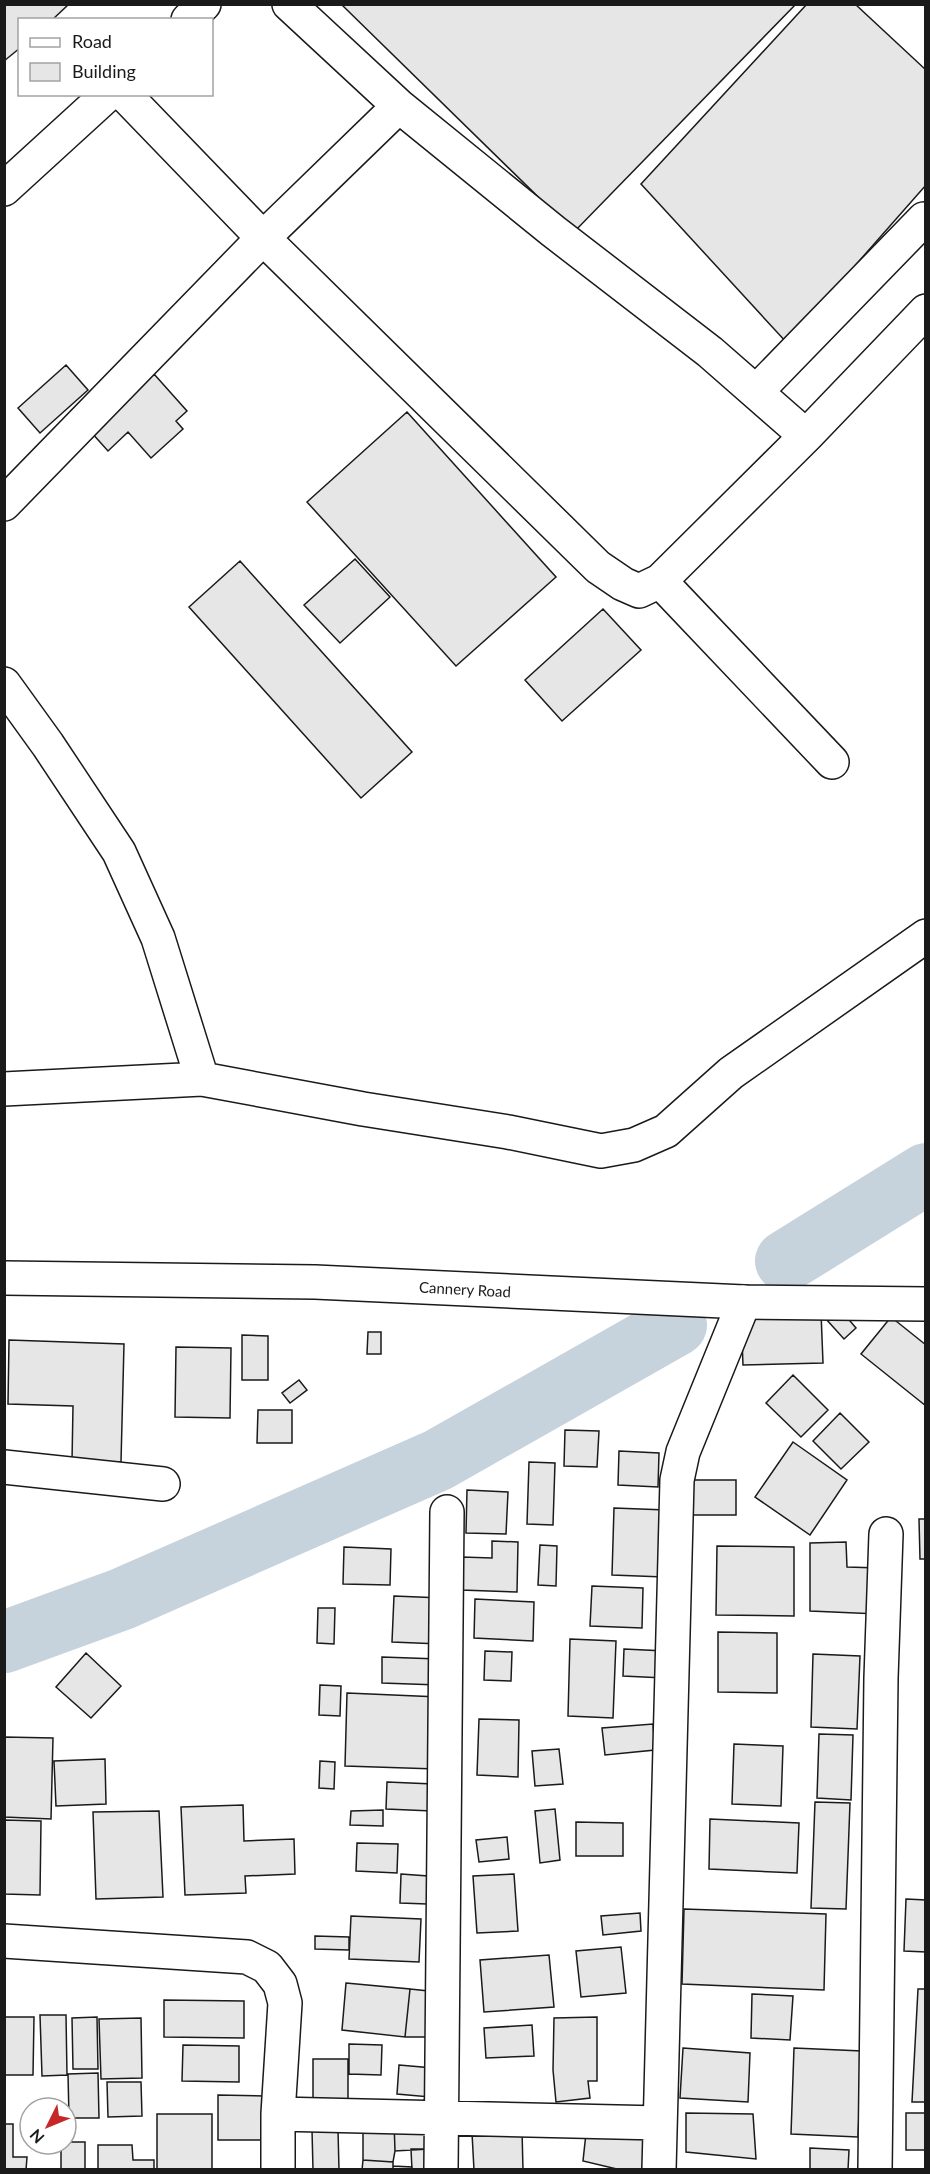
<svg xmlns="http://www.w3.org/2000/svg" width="930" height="2174" font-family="Lato,sans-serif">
	<rect width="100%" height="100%" fill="#fff"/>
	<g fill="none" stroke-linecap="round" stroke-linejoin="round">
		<!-- river -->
		<path stroke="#c6d2dc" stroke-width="62" d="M 786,1261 L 926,1174
			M 4,1642 L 122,1599 L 438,1460 L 676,1325"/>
	</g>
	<!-- building -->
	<path fill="#e6e6e6" stroke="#1a1a1a" stroke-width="1.5" d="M 4,4 L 69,4 L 52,20 L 20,20 L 20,48 L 4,61 Z
		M 341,4 L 796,4 L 574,232 Z
		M 807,4 L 855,4 L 926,70 L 926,185 L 787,343 L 641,184 Z
		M 66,365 L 88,390 L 40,433 L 18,408 Z
		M 154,374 L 187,411 L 176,421 L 183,429 L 151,458 L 128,432 L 108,451 L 91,432 Z
		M 407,412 L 556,577 L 456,666 L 307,502 Z
		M 355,559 L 390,597 L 340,643 L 304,605 Z
		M 240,561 L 412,752 L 361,798 L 189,607 Z
		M 603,609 L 641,650 L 562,721 L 525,680 Z
		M 839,1308 L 856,1328 L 844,1339 L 826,1319 Z
		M 821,1312 L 823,1363 L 743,1365 L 741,1314 Z
		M 891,1317 L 926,1345 L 926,1406 L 861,1354 Z
		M 368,1332 L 381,1332 L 381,1354 L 367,1354 Z
		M 242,1335 L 268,1336 L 268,1380 L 242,1380 Z
		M 9,1340 L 124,1344 L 121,1462 L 72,1461 L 73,1406 L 8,1404 Z
		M 176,1347 L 231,1348 L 230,1418 L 175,1417 Z
		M 793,1375 L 828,1410 L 801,1437 L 766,1403 Z
		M 299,1380 L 307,1390 L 290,1403 L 282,1393 Z
		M 258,1410 L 292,1410 L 292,1443 L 257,1443 Z
		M 840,1413 L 869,1442 L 841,1469 L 813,1441 Z
		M 565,1430 L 599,1431 L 597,1467 L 564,1466 Z
		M 793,1442 L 847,1480 L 810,1535 L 755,1497 Z
		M 619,1451 L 659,1453 L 658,1487 L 618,1485 Z
		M 529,1462 L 555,1463 L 553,1525 L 527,1524 Z
		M 693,1480 L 736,1480 L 736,1515 L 693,1515 Z
		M 467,1490 L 508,1492 L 506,1534 L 466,1533 Z
		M 614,1508 L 666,1510 L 664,1577 L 612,1575 Z
		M 919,1519 L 926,1519 L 926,1559 L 920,1559 Z
		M 492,1541 L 518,1542 L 517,1592 L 461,1590 L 462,1557 L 492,1558 Z
		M 846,1542 L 847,1567 L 879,1568 L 878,1614 L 810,1611 L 810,1543 Z
		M 540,1545 L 557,1546 L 556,1586 L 538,1585 Z
		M 717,1546 L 794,1547 L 794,1616 L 716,1615 Z
		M 344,1547 L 391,1549 L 390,1585 L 343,1584 Z
		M 592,1586 L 643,1588 L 642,1628 L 590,1626 Z
		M 394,1596 L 442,1598 L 440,1644 L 392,1642 Z
		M 475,1599 L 534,1602 L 533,1641 L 474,1638 Z
		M 318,1608 L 335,1608 L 334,1644 L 317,1643 Z
		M 718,1632 L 777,1633 L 777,1693 L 718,1692 Z
		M 570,1639 L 616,1641 L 613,1718 L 568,1716 Z
		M 624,1649 L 665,1651 L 664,1678 L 623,1676 Z
		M 485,1651 L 512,1652 L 511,1681 L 484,1680 Z
		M 86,1653 L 121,1686 L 91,1718 L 56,1687 Z
		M 813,1654 L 860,1656 L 857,1729 L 811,1727 Z
		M 382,1657 L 438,1659 L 438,1685 L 382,1683 Z
		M 320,1685 L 341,1686 L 340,1716 L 319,1715 Z
		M 347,1693 L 439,1697 L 436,1769 L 345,1766 Z
		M 479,1719 L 519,1720 L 518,1777 L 477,1775 Z
		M 653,1724 L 655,1750 L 605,1755 L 602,1728 Z
		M 819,1734 L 853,1735 L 851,1800 L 817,1798 Z
		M 4,1737 L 53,1738 L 51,1819 L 4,1817 Z
		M 734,1744 L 783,1746 L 781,1806 L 732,1804 Z
		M 559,1749 L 563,1784 L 535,1786 L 532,1751 Z
		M 105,1759 L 106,1804 L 56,1806 L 54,1761 Z
		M 320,1761 L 335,1762 L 334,1789 L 319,1788 Z
		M 387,1782 L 433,1784 L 432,1811 L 386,1809 Z
		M 815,1802 L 850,1803 L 846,1909 L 811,1908 Z
		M 243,1805 L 244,1841 L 294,1839 L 295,1874 L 245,1876 L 246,1893 L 185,1895 L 181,1807 Z
		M 555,1809 L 560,1860 L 540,1863 L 535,1811 Z
		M 383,1810 L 383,1826 L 350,1825 L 351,1811 Z
		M 159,1811 L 163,1897 L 96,1899 L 93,1812 Z
		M 710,1819 L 799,1823 L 797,1873 L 709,1869 Z
		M 4,1820 L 41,1821 L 40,1895 L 4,1894 Z
		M 576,1822 L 623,1823 L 623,1856 L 576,1856 Z
		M 507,1837 L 509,1859 L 479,1862 L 476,1840 Z
		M 357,1843 L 398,1844 L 397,1873 L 356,1871 Z
		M 401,1874 L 428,1876 L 427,1904 L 400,1903 Z
		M 514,1874 L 518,1931 L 477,1933 L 473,1876 Z
		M 906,1899 L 926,1900 L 926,1952 L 904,1951 Z
		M 684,1909 L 826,1914 L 824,1990 L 682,1984 Z
		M 640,1913 L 641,1931 L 603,1935 L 601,1916 Z
		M 351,1916 L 421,1919 L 419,1962 L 349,1959 Z
		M 315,1936 L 349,1937 L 349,1950 L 315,1949 Z
		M 621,1947 L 626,1993 L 581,1997 L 576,1951 Z
		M 549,1955 L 554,2007 L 484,2012 L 480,1960 Z
		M 346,1983 L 410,1989 L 405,2037 L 342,2030 Z
		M 410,1989 L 438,1992 L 437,2037 L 405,2037 Z
		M 918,1989 L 926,1989 L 926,2102 L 912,2102 Z
		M 752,1994 L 793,1996 L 790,2040 L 751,2038 Z
		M 164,2000 L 244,2001 L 244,2038 L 164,2037 Z
		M 40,2015 L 66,2015 L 67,2075 L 42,2076 Z
		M 4,2017 L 34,2017 L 33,2075 L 4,2075 Z
		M 97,2017 L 98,2069 L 73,2069 L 72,2018 Z
		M 597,2017 L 597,2081 L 588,2081 L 590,2098 L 556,2102 L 553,2070 L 554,2018 Z
		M 141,2018 L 142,2078 L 101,2079 L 99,2019 Z
		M 532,2025 L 534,2056 L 486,2058 L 484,2028 Z
		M 349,2044 L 382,2045 L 381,2075 L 349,2074 Z
		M 183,2045 L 239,2046 L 239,2082 L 182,2081 Z
		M 683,2048 L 750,2053 L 748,2102 L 680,2098 Z
		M 794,2048 L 862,2051 L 858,2137 L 791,2134 Z
		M 313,2059 L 348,2059 L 348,2101 L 313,2101 Z
		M 399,2065 L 433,2068 L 430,2097 L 397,2094 Z
		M 98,2073 L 99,2118 L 69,2118 L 68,2074 Z
		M 107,2082 L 141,2082 L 142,2116 L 108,2117 Z
		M 218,2095 L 265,2096 L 265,2140 L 218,2140 Z
		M 686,2113 L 753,2114 L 756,2159 L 686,2152 Z
		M 906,2113 L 926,2113 L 926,2150 L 906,2150 Z
		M 157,2114 L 212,2114 L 212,2170 L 157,2170 Z
		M 428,2120 L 429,2149 L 395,2151 L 394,2122 Z
		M 363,2122 L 394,2122 L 395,2151 L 393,2162 L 363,2160 Z
		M 4,2124 L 13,2124 L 13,2157 L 27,2157 L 26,2170 L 4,2170 Z
		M 587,2124 L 648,2125 L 644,2170 L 621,2170 L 583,2161 Z
		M 312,2130 L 338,2130 L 339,2170 L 313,2170 Z
		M 522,2130 L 523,2170 L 474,2170 L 472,2133 Z
		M 66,2142 L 85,2142 L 85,2170 L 61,2170 L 61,2144 L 66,2144 Z
		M 98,2145 L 132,2145 L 133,2160 L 154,2160 L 154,2170 L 98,2170 Z
		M 810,2148 L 849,2150 L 848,2170 L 810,2170 Z
		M 411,2149 L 429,2149 L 430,2170 L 412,2170 Z
		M 363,2160 L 393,2162 L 393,2170 L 362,2170 Z
		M 393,2166 L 412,2167 L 412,2170 L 393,2170 Z"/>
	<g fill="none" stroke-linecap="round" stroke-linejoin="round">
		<!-- minor casing -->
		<g stroke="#1a1a1a" stroke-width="36">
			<path id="minor" d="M 289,4 L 399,106
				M 188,20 L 204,4
				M 124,94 L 263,238 L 598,567 L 623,584 L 639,591 L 660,581 L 806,436
				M 4,189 L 108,94
				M 756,392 L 924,219
				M 4,504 L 263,238 L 399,106 L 553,231 L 710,352 L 806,436 L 926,311
				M 660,581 L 832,762
				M 4,684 L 48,745 L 119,852 L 158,938 L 202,1079
				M 4,1089 L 202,1079 L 363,1109 L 508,1132 L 601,1151 L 634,1145 L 666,1131 L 731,1073 L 926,936
				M 4,1467 L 163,1484
				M 4,1941 L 247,1957 L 267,1967 L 280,1984 L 285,2003 L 278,2114 L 278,2170
				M 278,2114 L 660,2123
				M 441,2170 L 447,1512
				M 659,2170 L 677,1480 L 683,1452 L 744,1302
				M 875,2170 L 881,1678 L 886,1534"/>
		</g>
		<!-- major casing -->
		<g stroke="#1a1a1a" stroke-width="36">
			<path id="major" d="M 4,1278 L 315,1282 L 744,1302 L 926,1304"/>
		</g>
		<!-- minor -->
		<use href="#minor" stroke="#fff" stroke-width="33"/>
		<!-- major -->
		<use href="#major" stroke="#fff" stroke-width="33"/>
	</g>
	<g text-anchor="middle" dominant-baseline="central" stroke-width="4.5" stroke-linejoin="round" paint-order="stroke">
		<!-- street labels -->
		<g font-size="15" fill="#1a1a1a" stroke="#fff">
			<text transform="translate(465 1289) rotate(3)">Cannery Road</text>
		</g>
	</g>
	<!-- border -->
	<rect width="930" height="2174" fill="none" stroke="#1a1a1a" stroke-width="12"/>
	<!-- legend -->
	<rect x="18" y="18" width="195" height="78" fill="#ffffff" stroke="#a3a3a3" stroke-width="1.5"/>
	<rect x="30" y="38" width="30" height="9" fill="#ffffff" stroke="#a3a3a3" stroke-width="1.5"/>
	<text x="72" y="48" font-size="18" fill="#1a1a1a">Road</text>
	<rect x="30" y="63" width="30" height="18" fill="#e6e6e6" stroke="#a3a3a3" stroke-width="1.5"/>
	<text x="72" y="78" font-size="18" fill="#1a1a1a">Building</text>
	<!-- north arrow -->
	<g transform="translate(48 2126) rotate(227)"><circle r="28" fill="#ffffff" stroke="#a3a3a3" stroke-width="1.5"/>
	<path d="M0-4.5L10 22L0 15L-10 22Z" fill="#c62828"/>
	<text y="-9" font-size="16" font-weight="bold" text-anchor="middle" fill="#1a1a1a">N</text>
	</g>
</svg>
